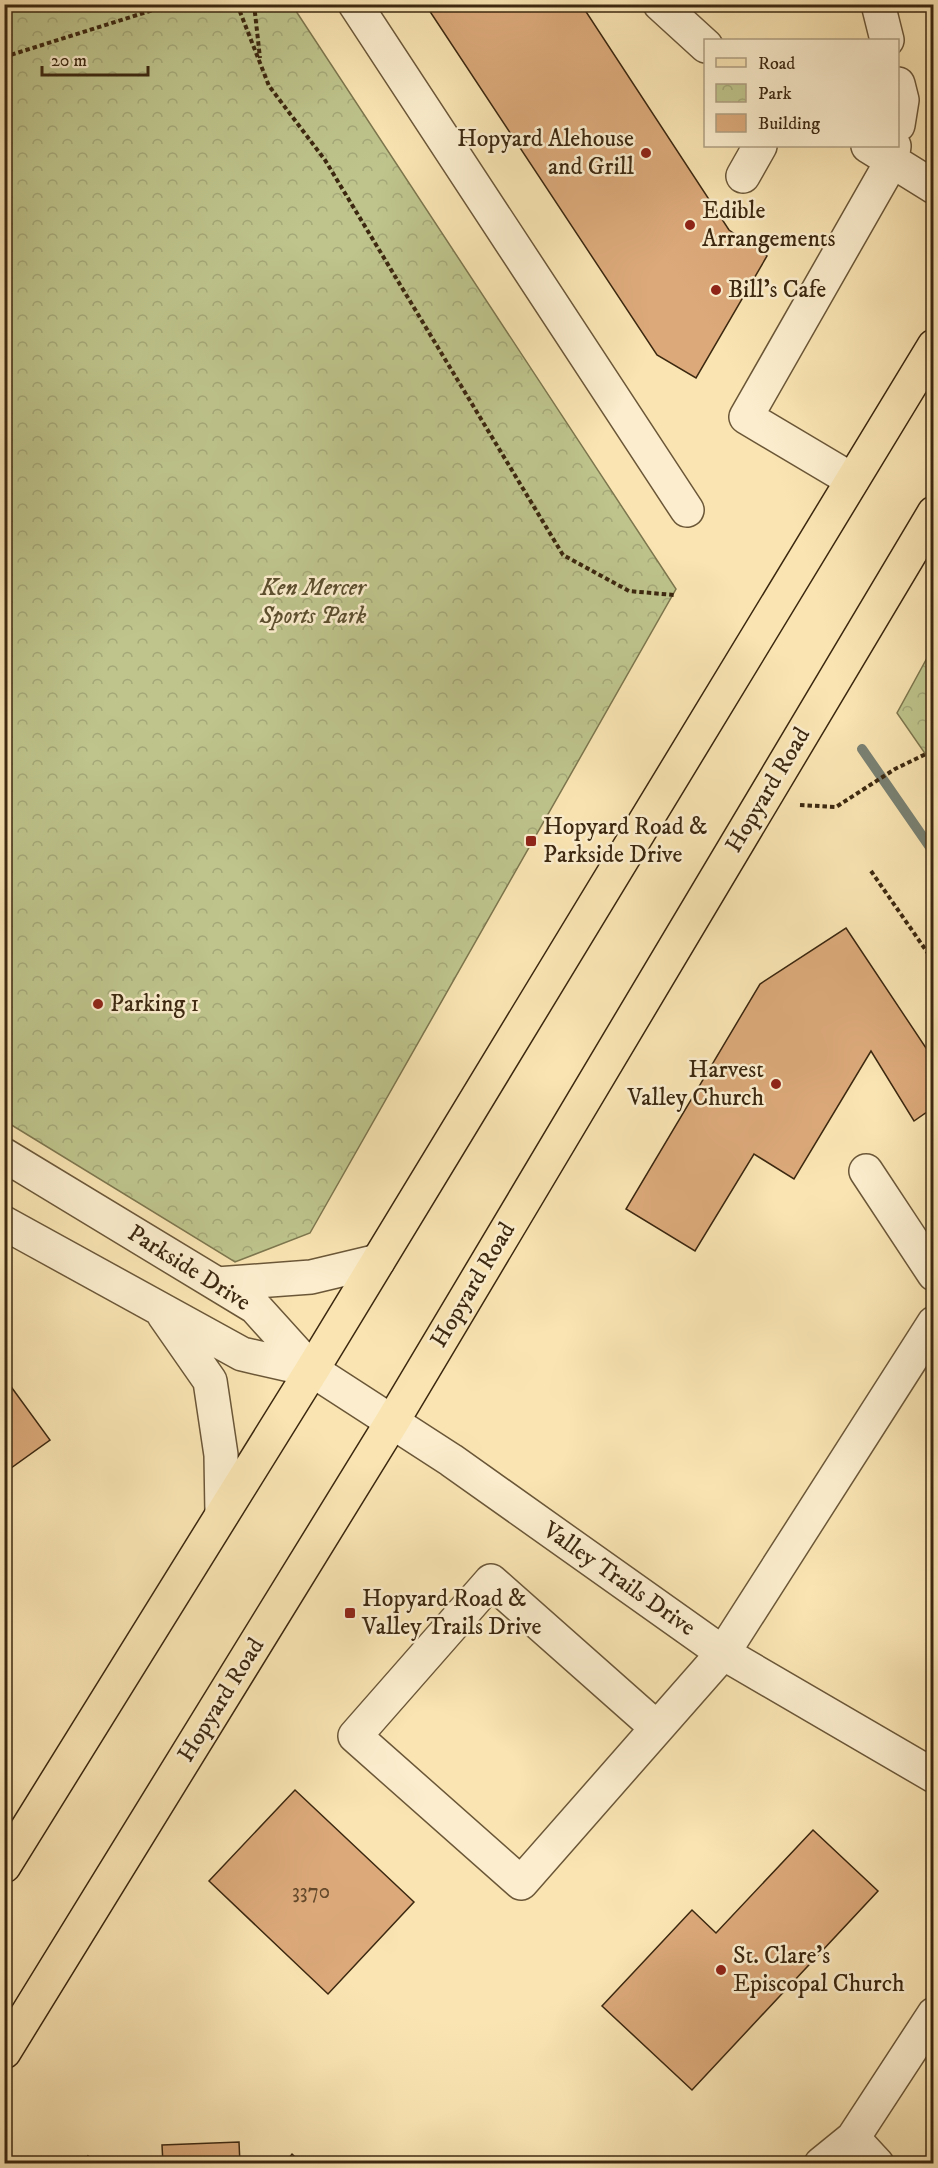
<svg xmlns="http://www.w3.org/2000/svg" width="938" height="2168" font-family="'IM FELL DW Pica',serif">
	<defs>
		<pattern id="park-crowns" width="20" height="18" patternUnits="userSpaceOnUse" patternTransform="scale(1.5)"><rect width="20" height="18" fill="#bec48c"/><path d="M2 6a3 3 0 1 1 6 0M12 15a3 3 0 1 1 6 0" fill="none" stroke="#a4a878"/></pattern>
	</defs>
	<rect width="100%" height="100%" fill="#f9e4b2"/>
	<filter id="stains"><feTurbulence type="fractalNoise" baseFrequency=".00333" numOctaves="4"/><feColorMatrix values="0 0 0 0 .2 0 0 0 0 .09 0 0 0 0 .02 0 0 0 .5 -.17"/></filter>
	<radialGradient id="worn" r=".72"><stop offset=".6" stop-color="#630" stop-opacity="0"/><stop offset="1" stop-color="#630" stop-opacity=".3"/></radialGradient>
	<!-- park -->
	<path fill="url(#park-crowns)" stroke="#7d764e" stroke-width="1.5" d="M 4,5 L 292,5 L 676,589 L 310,1233 L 235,1262 L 5,1121 Z
		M 933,647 L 933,765 L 897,713 Z"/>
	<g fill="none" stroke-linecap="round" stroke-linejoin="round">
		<!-- stream -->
		<path stroke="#798173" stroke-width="10" d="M 862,749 L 934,853"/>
	</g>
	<!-- building -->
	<path fill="#dba97a" stroke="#3c2810" stroke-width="1.5" d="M 425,4 L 581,4 L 729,230 L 767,256 L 696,378 L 657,355 Z
		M 846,928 L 934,1060 L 934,1107 L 914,1121 L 871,1051 L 794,1179 L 754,1154 L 695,1251 L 626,1209 L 760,984 Z
		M 4,1377 L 50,1440 L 4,1473 Z
		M 295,1790 L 414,1902 L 328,1994 L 209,1881 Z
		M 813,1830 L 878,1891 L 692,2090 L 602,2006 L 692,1910 L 716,1933 Z
		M 239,2142 L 240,2164 L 163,2164 L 162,2145 Z
		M 292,2154 L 302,2164 L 284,2164 Z
		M 88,2156 L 97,2164 L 83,2164 Z"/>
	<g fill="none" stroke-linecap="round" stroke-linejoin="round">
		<!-- minor casing -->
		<g stroke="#6b5738" stroke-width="36">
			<path id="minor" d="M 355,4 L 687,510
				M 660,4 L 706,46
				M 878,4 L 887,40
				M 898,84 L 902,100 L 898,125
				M 868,146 L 934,187
				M 743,176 L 760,146
				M 852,480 L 746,417 L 892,161 L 894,146
				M 4,1155 L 255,1307 L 312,1370 L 451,1460 L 723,1653 L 934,1776
				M 866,1171 L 934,1274
				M 4,1223 L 242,1354 L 312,1370
				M 217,1284 L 311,1277 L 378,1261
				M 164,1315 L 210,1381 L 221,1455 L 222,1514
				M 657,1728 L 491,1581 L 355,1736 L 521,1883 L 723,1653 L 934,1323
				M 853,2138 L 877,2164
				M 821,2164 L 853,2138 L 934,2014"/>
		</g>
		<!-- major casing -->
		<g stroke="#3c2810" stroke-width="36">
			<path id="major" d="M 4,1866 L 312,1370 L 934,346
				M 4,2052 L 392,1422 L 934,513"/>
		</g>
		<!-- path -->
		<path stroke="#3c2810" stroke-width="4" stroke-dasharray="4.5 3" stroke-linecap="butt" d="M 237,4 L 269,86 L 325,160 L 563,555 L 629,591 L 674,595
			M 254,4 L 260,58
			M 4,57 L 172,4
			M 800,805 L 836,807 L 895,769 L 934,750
			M 871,871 L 934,962"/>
		<!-- minor -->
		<use href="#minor" stroke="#fbedcd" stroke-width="33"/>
		<!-- major -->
		<use href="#major" stroke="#f9e4b2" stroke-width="33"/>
	</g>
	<!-- markers -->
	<g fill="#8f2418" stroke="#fbedcd" stroke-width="2">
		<circle cx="646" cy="153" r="6"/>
		<circle cx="690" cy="225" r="6"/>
		<circle cx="716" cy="290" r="6"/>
		<rect x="525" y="835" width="12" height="12" rx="3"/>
		<circle cx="98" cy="1004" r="6"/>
		<circle cx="776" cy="1084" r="6"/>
		<rect x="344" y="1607" width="12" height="12" rx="3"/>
		<circle cx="721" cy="1970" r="6"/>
	</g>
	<g text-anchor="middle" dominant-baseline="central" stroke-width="5" stroke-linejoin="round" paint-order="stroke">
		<!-- number labels -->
		<g font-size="21" fill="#64482a">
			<text x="311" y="1892">3370</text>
		</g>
		<!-- poi labels -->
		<g font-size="24" fill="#3c2810" stroke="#fbedcd" text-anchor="start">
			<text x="634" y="139" text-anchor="end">Hopyard Alehouse<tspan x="634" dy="28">and Grill</tspan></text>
			<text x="702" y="211">Edible<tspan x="702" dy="28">Arrangements</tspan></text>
			<text x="728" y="290">Bill's Cafe</text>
			<text x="543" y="827">Hopyard Road &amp;<tspan x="543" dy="28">Parkside Drive</tspan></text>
			<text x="110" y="1004">Parking 1</text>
			<text x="764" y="1070" text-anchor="end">Harvest<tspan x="764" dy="28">Valley Church</tspan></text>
			<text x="362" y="1599">Hopyard Road &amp;<tspan x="362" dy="28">Valley Trails Drive</tspan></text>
			<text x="733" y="1956">St. Clare's<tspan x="733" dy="28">Episcopal Church</tspan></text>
		</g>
		<!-- park labels -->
		<g font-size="24" font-style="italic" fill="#5c4f2f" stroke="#fbedcd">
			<text x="313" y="588">Ken Mercer<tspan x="313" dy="28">Sports Park</tspan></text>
		</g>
		<!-- street labels -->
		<g font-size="24" fill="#3c2810" stroke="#fbedcd">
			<text transform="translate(768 790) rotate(-59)">Hopyard Road</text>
			<text transform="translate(189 1268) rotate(32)">Parkside Drive</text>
			<text transform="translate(473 1285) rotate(-59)">Hopyard Road</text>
			<text transform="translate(619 1579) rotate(35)">Valley Trails Drive</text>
			<text transform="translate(221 1700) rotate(-58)">Hopyard Road</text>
		</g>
	</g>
	<!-- margin -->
	<rect width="938" height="2168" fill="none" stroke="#f9e4b2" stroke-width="24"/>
	<rect x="6" y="6" width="926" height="2156" fill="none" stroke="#3c2810" stroke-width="3"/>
	<rect x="12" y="12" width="914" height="2144" fill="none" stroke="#3c2810" stroke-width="1.5"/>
	<!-- legend -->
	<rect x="704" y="39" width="195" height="108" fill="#fbedcd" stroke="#af9e81" stroke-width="1.5"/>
	<rect x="716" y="58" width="30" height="9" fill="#f9e4b2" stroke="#af9e81" stroke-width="1.5"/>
	<text x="758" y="69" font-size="18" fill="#3c2810">Road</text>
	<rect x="716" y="84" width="30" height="18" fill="url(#park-crowns)" stroke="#af9e81" stroke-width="1.5"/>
	<text x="758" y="99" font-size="18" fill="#3c2810">Park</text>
	<rect x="716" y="114" width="30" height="18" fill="#dba97a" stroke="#af9e81" stroke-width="1.5"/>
	<text x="758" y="129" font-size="18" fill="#3c2810">Building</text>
	<!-- scale -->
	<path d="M42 66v9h106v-9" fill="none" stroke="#3c2810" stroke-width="3"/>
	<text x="51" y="66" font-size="18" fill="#3c2810" stroke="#fbedcd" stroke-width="4.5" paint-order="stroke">20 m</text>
	<rect width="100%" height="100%" filter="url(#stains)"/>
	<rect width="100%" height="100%" fill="url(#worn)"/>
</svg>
